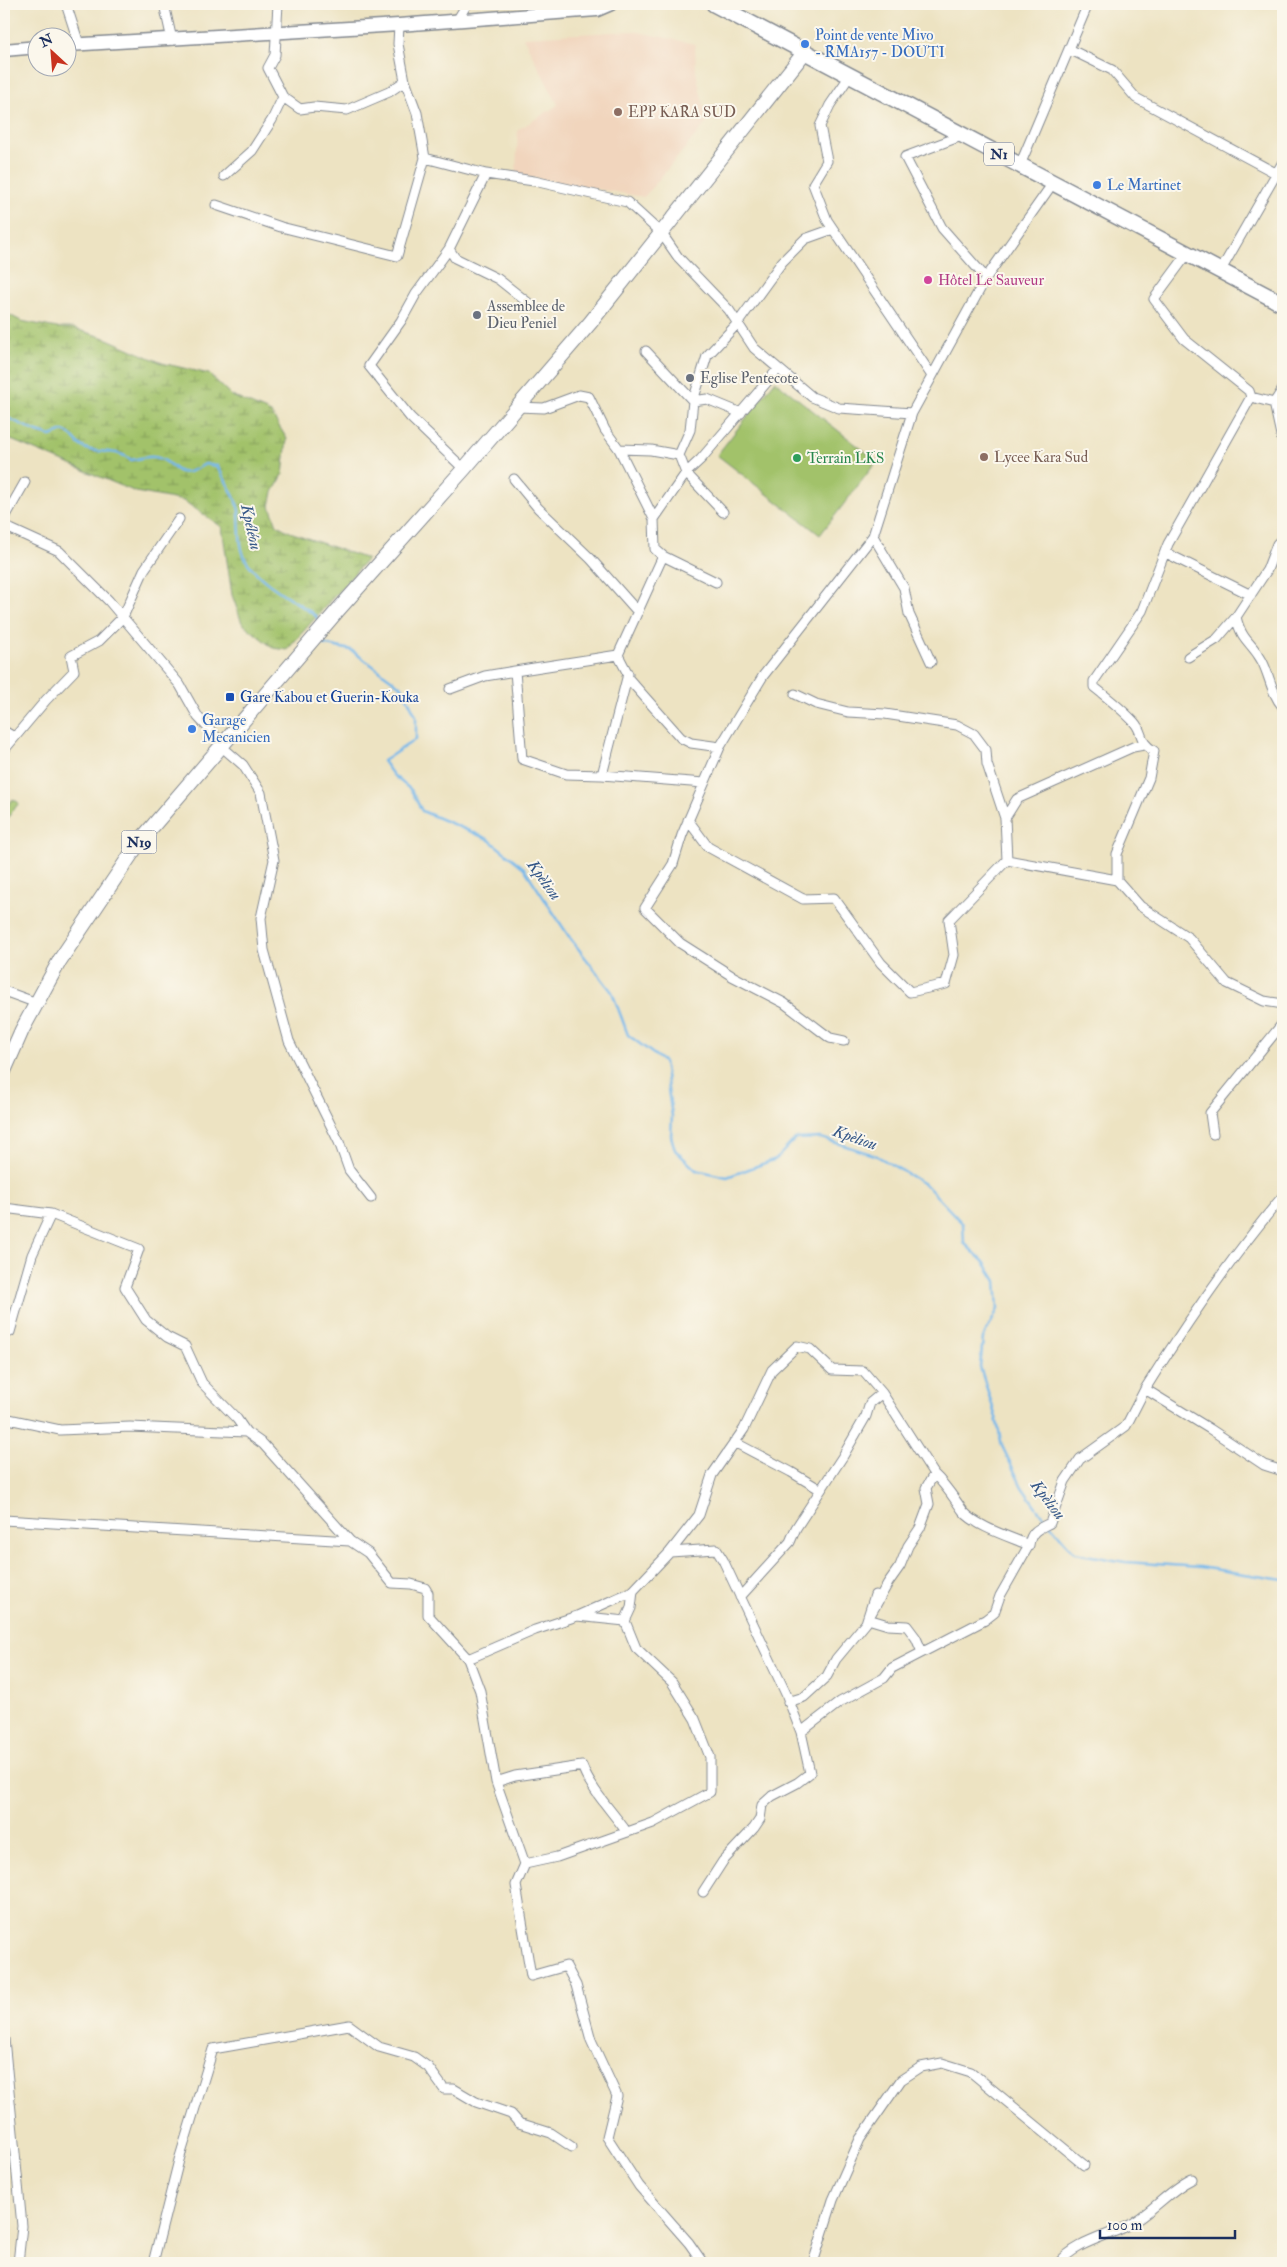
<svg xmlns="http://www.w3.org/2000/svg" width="1287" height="2267" font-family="'IM FELL Double Pica',serif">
	<defs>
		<pattern id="wetland-marsh" width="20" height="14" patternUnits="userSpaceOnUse" patternTransform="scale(1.25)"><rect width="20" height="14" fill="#a2c26a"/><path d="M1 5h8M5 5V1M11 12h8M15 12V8" fill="none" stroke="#839e5a"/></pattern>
		<pattern id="garden-furrows" width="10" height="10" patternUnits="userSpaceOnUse" patternTransform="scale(1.25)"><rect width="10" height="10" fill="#a2c26a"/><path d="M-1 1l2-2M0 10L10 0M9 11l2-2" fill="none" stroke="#839e5a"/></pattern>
	</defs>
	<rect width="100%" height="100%" fill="#fbf7ec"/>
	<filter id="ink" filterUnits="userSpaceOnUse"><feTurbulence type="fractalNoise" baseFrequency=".02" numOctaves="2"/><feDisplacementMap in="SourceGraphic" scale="10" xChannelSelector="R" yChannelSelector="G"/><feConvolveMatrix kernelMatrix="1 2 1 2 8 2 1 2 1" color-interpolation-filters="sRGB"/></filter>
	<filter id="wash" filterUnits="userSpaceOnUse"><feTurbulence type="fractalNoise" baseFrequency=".0096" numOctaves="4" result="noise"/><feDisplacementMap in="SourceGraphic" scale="20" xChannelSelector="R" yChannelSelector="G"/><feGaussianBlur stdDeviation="1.12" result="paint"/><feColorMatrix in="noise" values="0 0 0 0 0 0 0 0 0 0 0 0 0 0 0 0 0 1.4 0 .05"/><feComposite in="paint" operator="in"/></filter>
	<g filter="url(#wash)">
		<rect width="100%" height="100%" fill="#ede3c2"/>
		<!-- built -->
		<path fill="#f1d5bd" d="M 633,31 L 695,44 L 696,72 L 707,122 L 644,197 L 521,176 L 516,171 L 518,130 L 558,105 L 523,37 Z"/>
		<!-- grass -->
		<path fill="#a2c26a" stroke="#5e7864" d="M 775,381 L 877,461 L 820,535 L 717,455 Z"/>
		<!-- wetland -->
		<path fill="url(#wetland-marsh)" stroke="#5e7864" d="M 4,312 L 21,321 L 57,328 L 72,328 L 105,338 L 162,363 L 209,374 L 232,396 L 271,413 L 287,439 L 283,475 L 273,492 L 270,506 L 277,525 L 290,532 L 367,559 L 287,650 L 273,648 L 242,623 L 232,595 L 222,527 L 184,501 L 136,492 L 4,437 Z"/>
		<!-- garden -->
		<path fill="url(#garden-furrows)" stroke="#5e7864" d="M 13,799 L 19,803 L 4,822 L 4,810 Z"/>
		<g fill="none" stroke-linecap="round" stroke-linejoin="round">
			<!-- stream -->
			<path stroke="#76b8eb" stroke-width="2.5" d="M 4,416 L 37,432 L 51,436 L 63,431 C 74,435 73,440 81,446 C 96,456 113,446 131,460 C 138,459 148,456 155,457 C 178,461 172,485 205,464 L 217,466 C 224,478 237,498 239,511 C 240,526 238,550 248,563 C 265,587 295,599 317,617 L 319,626
				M 321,639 L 322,644 L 351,650 L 402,687 L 416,716 L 416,739 L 383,761 L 393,775 L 411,790 L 422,811 L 488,839 L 524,868 L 570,938 L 612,992 L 628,1035 L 664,1062 L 672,1116 L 671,1136 L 675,1150 L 696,1170 L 727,1177 L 776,1159 L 795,1139 L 821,1138 L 877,1156 L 926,1185 L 963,1224 L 964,1243 L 984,1262 L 996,1281 L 998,1309 L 983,1338 L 980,1367 L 996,1417 L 1002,1446 L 1022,1487 L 1041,1514 L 1075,1553 L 1125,1562 L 1200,1567 L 1283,1580"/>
		</g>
	</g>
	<g filter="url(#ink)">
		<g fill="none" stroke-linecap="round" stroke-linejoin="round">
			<!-- street casing -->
			<g stroke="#848990" stroke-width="11">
				<path id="street" d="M 66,4 L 79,44
					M 164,4 L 172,40
					M 458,19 L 467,4
					M 1069,49 L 1112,70 L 1136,98 L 1283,177
					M 849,77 L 830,105 L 820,126 L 827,161 L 813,184 L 827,220 L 932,376
					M 283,97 L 300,109 L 314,107 L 347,110 L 389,92 L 405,81
					M 964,135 L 905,157 L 942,228 L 986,278
					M 425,158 L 486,174 L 534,181 L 627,202 L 662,234 L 678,257 L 729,310 L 754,348 L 812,397 L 839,408 L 912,413
					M 1020,165 L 1088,4
					M 224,176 L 252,151 L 272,120 L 283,97 L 268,68 L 275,55 L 278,4
					M 216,205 L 281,227 L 397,256 L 425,158 L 417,113 L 405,81 L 398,44 L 399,25
					M 449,249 L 455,258 L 498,279 L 531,305
					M 1221,270 L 1283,162
					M 646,351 L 693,401
					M 1283,389 L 1274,403 L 1283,444
					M 1251,397 L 1274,403
					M 693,401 L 707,399 L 741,413
					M 517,407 L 544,408 L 579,395 L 589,397 L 605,430 L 619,449 L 654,519
					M 619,449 L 651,450 L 679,455
					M 464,469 L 410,417 L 369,366 L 401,321 L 416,294 L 449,249 L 486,174
					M 514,479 L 538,508 L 591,559 L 638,612
					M 723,512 L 686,473 L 679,455 L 690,430 L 693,401 L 707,356 L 737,324 L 782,262 L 805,239 L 833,229
					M 4,519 L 25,482
					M 4,526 L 59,551 L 109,601 L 180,685 L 198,717 L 223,744
					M 873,536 L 904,588 L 909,614 L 931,662
					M 1283,538 L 1277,544 L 1267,570 L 1236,617 C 1242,642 1251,641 1262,661 C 1270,676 1271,693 1283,707
					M 1166,553 L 1251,595
					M 663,556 L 716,582
					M 1188,657 L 1217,639 L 1236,617
					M 627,677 L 681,738 L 691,743 L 720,747
					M 450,689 L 485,676 L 515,671
					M 4,731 L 14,737
					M 221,746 L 243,765 L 261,793 L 274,860 L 261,918 L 264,950 L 289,1041 L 339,1142 L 349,1170 L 371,1198
					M 4,750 L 46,700 L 74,671 L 71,656 L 99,641 L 123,617 L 144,570 L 179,519
					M 602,775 L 566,774 L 522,759 L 515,671 L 618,655
					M 704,783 L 602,775 L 628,674 L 618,655 L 663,556 L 655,549 L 654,519 L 686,473 L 701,459 L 778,369
					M 1005,818 L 1017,799 L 1133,747 L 1144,745
					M 688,820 L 708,847 L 803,899 L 834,898 L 881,963 L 910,992 L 946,984 L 954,955 L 949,920 L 1007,860 L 1005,818 L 987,764 L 986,750 L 974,734 L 957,725 L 885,714 L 848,712 L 816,704 L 795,694
					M 1007,860 L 1117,880 L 1140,906 L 1189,938 L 1227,983 L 1264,1001 L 1283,1004
					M 1117,880 L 1117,854 L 1149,778 L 1154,751 C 1138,742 1144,733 1134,722 C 1122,709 1108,698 1094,687 L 1094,681 L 1142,611 L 1168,544 L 1251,397 L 1249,391 L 1184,339 L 1154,299 L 1188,253
					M 4,991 L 37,1003
					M 844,1041 L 830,1038 L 784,1003 L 732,976 L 680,943 L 645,908 L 673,864 L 682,835 L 720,747 L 763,676 L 873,536 L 912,413 L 986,278 L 1053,183
					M 1213,1134 L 1210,1113 L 1283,1023
					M 1283,1196 C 1232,1256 1187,1322 1145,1389 L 1210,1429 L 1264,1465 L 1283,1471
					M 4,1208 L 51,1214 L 139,1249 L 125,1287 L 146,1320 L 167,1337 L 185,1346 L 202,1383 L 237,1419 L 246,1432 L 263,1444 L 350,1541 L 368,1553 L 392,1583 L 411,1584 L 425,1588 L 428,1593 L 428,1615 L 468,1659 L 480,1691 L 496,1782 L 525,1864 L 516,1885 L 531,1976 L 566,1966 L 576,1985 L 591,2040 L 617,2096 L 607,2137 L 639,2186 L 689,2243 L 703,2263
					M 10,1332 L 32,1255 L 51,1214
					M 4,1418 L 60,1430 L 130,1427 L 246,1432
					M 734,1442 L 791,1472 L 821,1490
					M 4,1520 L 350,1541
					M 670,1552 L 699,1515 L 712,1475 L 744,1429 L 772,1370 L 797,1346 L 810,1349 L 832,1370 L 863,1371 L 882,1393 L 934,1474 C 946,1485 953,1497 963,1511 C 975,1526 1010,1537 1029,1545
					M 740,1597 L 790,1542 L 796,1528 L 843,1456 L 866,1416 L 870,1403 L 882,1393
					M 625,1621 L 631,1608 L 633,1591
					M 922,1652 L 916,1638 L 907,1626 L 888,1625 L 868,1619 L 888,1583 L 900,1566 L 908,1546 L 920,1528 L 929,1504 L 926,1488 L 934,1474
					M 468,1659 L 535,1630 L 577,1616 L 633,1591 L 670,1552 L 716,1549 L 723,1560 L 787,1696 L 801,1732 L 810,1773 L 797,1783 L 772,1796 L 762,1805 L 760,1819 L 754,1828 L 723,1861 L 703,1892
					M 788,1702 L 804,1697 L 827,1676 L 836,1659 L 866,1623 L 875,1595
					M 801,1732 L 840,1702 L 884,1678 L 892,1668 L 985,1620 L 994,1613 L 1000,1596 L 1029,1545 C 1031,1531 1038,1529 1050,1523 L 1065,1481 L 1080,1459 L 1126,1426 L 1145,1389
					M 496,1782 L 515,1776 L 582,1766 C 591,1790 611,1810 626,1831
					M 525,1864 L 557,1857 L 653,1823 L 710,1792 L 710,1757 L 695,1719 L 672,1682 L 636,1648 L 625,1621 L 577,1616
					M 4,2039 L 22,2226 L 18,2263
					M 153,2263 L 179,2160 L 213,2049 L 349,2025 L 379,2047 L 414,2057 L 428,2067 L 444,2089 L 454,2089 L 476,2102 L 511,2114 L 519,2123 L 551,2133 L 572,2147
					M 813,2263 L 833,2200 L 860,2139 L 901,2080 L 921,2067 L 942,2063 L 971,2072 L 1084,2165
					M 1059,2263 C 1075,2243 1105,2237 1127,2226 C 1151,2214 1167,2191 1192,2179"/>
			</g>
			<!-- secondary casing -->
			<g stroke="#848990" stroke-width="15">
				<path id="secondary" d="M 68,45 L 399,25 L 583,11 L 597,10 L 611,4
					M 4,50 L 38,47"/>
			</g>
			<!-- primary casing -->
			<g stroke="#848990" stroke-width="16">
				<path id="primary" d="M 4,1071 L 22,1030 L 60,960 L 140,841 L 338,610 L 464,469 L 590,323 L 804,53"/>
			</g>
			<!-- highway casing -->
			<g stroke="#848990" stroke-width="18">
				<path id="highway" d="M 714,4 L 1283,304"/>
			</g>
			<!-- street -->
			<use href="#street" stroke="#fff" stroke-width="9"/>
			<!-- secondary -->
			<use href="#secondary" stroke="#fff" stroke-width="12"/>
			<!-- primary -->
			<use href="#primary" stroke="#fff" stroke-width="14"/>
			<!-- highway -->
			<use href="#highway" stroke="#fff" stroke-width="15"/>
		</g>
	</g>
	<!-- markers -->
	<g fill="#3f7fe0" stroke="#fbf7ec" stroke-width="2">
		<circle cx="805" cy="44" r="5"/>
		<circle cx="1097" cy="185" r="5"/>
		<circle cx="192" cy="729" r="5"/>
	</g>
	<g fill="#8d6e63" stroke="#fbf7ec" stroke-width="2">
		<circle cx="618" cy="112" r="5"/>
		<circle cx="984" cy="457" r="5"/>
	</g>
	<circle fill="#d1479c" stroke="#fbf7ec" stroke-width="2" cx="928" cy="280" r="5"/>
	<g fill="#6b7280" stroke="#fbf7ec" stroke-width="2">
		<circle cx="477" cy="315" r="5"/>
		<circle cx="690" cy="378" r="5"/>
	</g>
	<circle fill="#2e9e5b" stroke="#fbf7ec" stroke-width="2" cx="797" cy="458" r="5"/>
	<rect fill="#1a4fb4" stroke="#fbf7ec" stroke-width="2" x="225" y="692" width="10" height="10" rx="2.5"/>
	<g text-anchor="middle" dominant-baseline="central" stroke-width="4" stroke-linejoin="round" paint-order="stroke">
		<!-- shield labels -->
		<g fill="#fbf7ec" stroke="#5e6b89" stroke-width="1">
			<rect x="984" y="142.5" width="30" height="23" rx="4"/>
			<rect x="121.5" y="830.5" width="35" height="23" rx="4"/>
		</g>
		<g font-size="14" font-weight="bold" fill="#1b2f5e">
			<text x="999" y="154">N1</text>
			<text x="139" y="842">N19</text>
		</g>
		<!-- shop labels -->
		<g font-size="15" fill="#366cbe" stroke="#fbf7ec" text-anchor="start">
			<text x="815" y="35">Point de vente Mivo<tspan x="815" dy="17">- RMA157 - DOUTI</tspan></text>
			<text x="1107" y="185">Le Martinet</text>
			<text x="202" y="720">Garage<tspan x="202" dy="17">Mecanicien</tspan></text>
		</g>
		<!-- education labels -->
		<g font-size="15" fill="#785e54" stroke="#fbf7ec" text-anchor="start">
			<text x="628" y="112">EPP KARA SUD</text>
			<text x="994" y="457">Lycee Kara Sud</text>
		</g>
		<!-- hotel labels -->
		<g font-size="15" fill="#b23c85" stroke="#fbf7ec" text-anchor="start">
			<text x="938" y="280">Hôtel Le Sauveur</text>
		</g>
		<!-- worship labels -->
		<g font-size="15" fill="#5b616d" stroke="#fbf7ec" text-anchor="start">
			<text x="487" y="306">Assemblee de<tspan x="487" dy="17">Dieu Peniel</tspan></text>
			<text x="700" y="378">Eglise Pentecote</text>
		</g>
		<!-- leisure labels -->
		<g font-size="15" fill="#27864d" stroke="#fbf7ec" text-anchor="start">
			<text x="807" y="458">Terrain LKS</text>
		</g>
		<!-- transit labels -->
		<g font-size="15" fill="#164399" stroke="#fbf7ec" text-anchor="start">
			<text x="240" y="697">Gare Kabou et Guerin-Kouka</text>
		</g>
		<!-- water labels -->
		<g font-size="16" font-style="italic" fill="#365888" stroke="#fbf7ec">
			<text transform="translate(251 527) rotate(77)">Kpéléou</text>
			<text transform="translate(544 880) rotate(54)">Kpèliou</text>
			<text transform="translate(855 1138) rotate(19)">Kpèliou</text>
			<text transform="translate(1048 1500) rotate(52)">Kpèliou</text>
		</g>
	</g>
	<!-- margin -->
	<rect width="1287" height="2267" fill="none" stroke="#fbf7ec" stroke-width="20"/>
	<!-- north arrow -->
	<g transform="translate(52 52) rotate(334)"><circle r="24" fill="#fbf7ec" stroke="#a1a7b3"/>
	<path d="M0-4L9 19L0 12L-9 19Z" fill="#c8321e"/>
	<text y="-8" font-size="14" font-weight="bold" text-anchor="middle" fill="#1b2f5e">N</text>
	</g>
	<!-- scale -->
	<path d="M1100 2230v8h135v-8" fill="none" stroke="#1b2f5e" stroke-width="2.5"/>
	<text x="1107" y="2230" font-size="15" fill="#1b2f5e" stroke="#fbf7ec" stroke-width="4" paint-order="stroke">100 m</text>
</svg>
